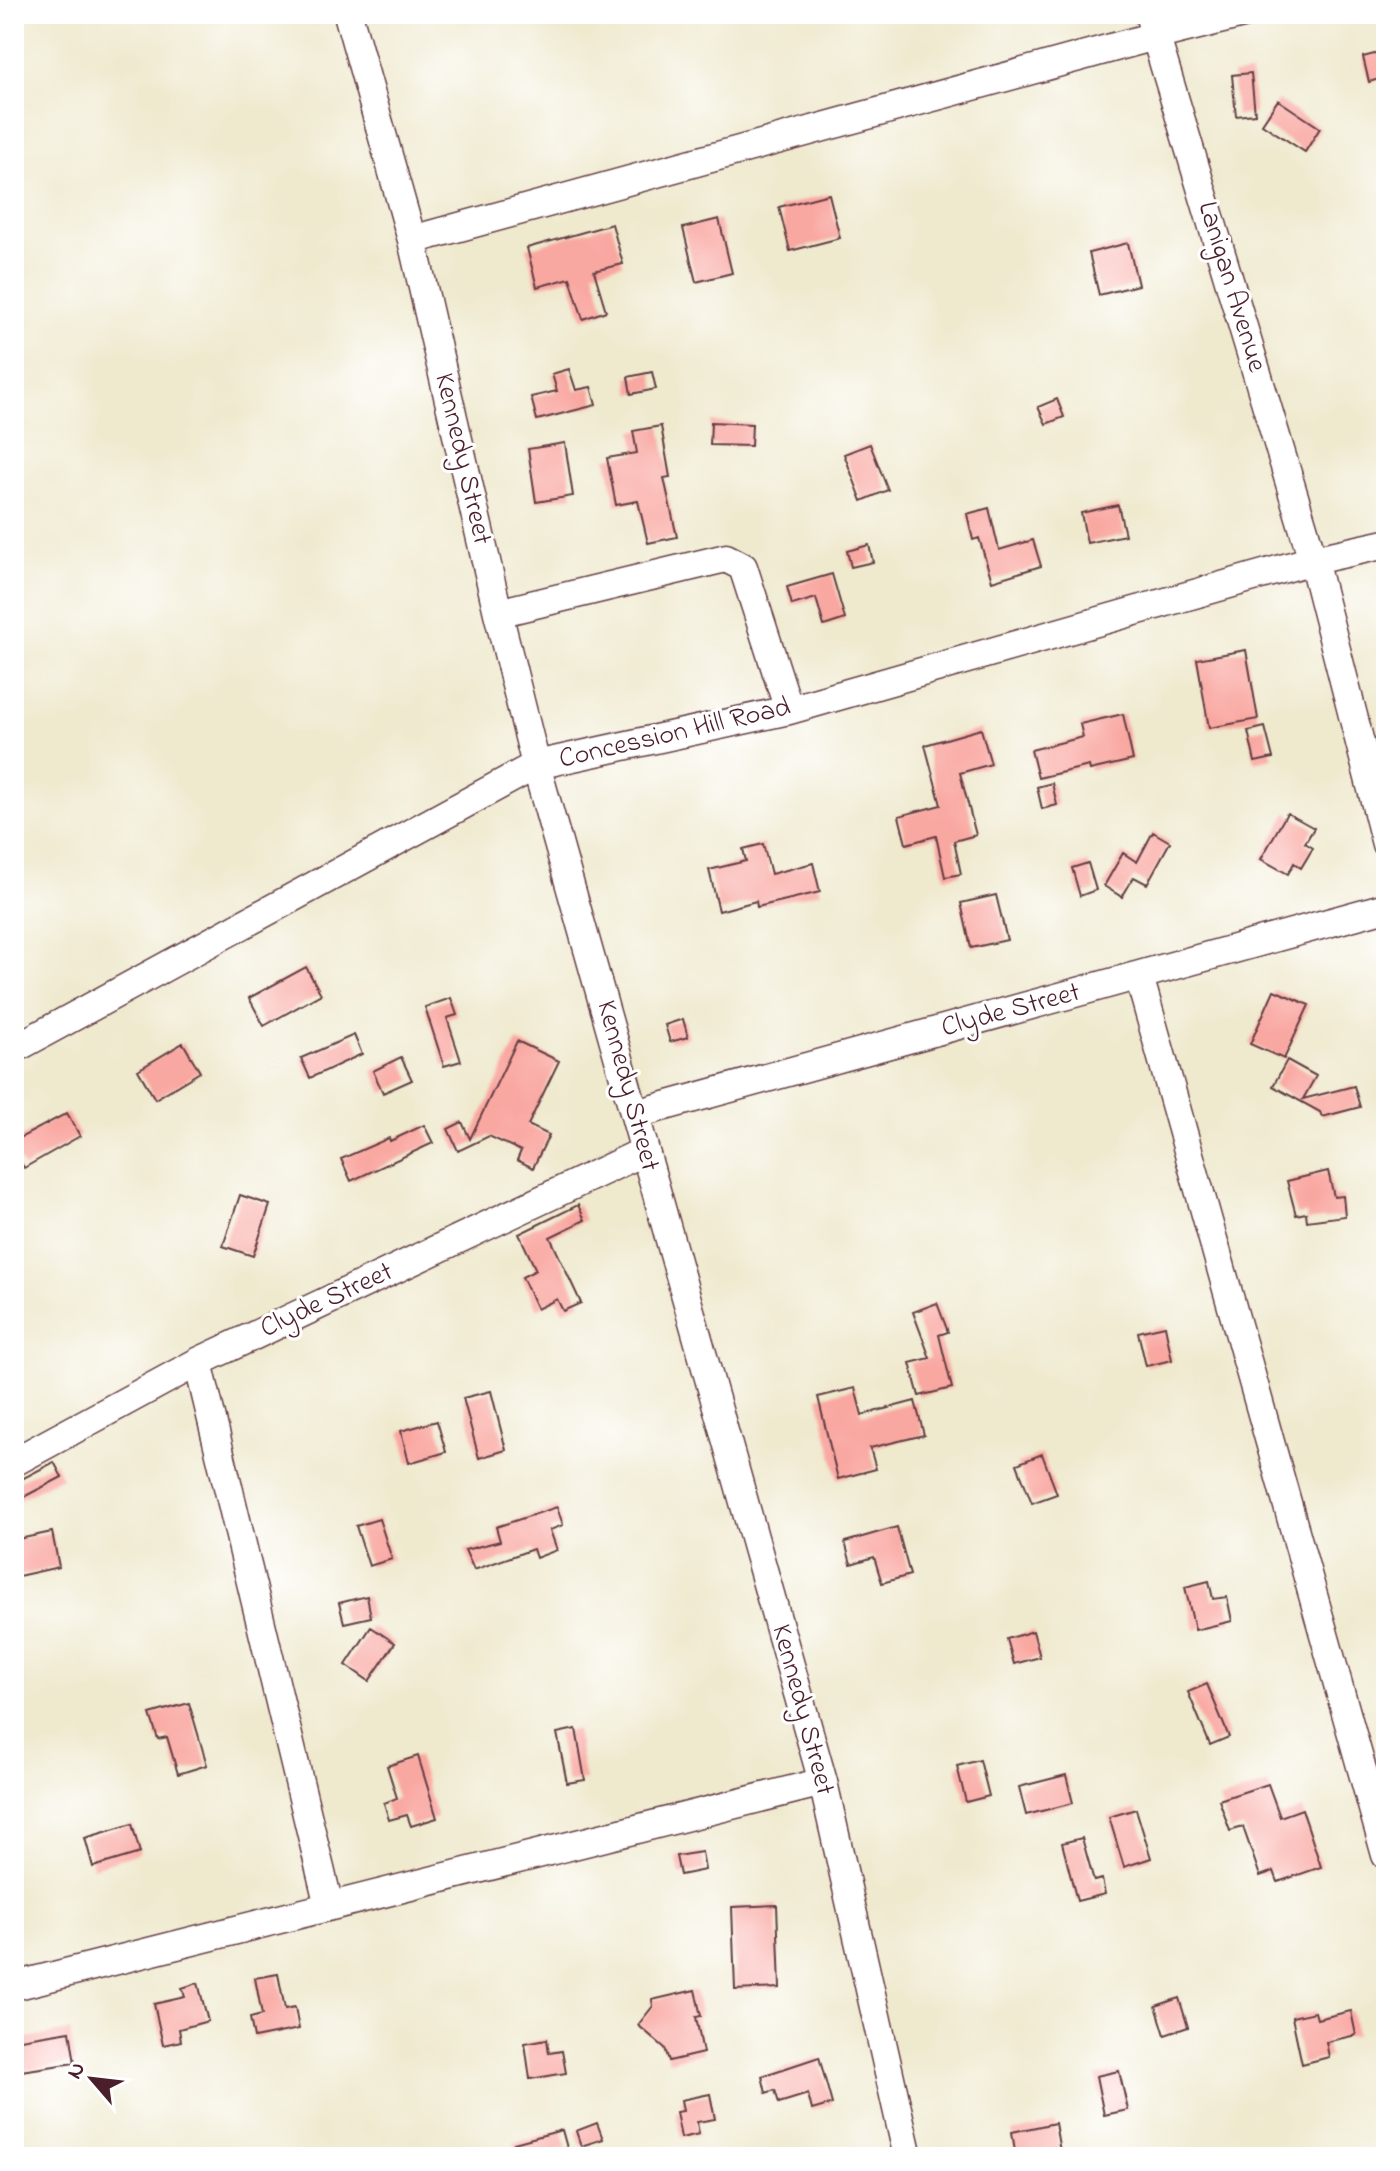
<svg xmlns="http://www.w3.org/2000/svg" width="1400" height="2171" font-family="'Indie Flower',sans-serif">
	<rect width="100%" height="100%" fill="#fff"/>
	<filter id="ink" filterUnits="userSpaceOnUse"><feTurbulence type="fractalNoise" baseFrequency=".0125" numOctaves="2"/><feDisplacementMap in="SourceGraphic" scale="16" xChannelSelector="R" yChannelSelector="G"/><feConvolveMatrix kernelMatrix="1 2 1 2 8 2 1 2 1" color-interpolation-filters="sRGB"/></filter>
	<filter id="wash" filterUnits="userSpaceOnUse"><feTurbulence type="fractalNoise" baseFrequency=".006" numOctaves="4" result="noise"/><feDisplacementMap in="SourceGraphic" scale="32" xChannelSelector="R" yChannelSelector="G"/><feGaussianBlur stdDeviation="1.8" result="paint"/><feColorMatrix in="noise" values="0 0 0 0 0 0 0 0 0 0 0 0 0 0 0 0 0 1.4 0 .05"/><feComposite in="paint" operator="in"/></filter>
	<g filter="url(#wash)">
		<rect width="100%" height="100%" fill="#efe9ce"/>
		<g id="blocks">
			<!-- building -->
			<path fill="#f9a7a1" d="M 1386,51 L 1386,77 L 1369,82 L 1363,57 Z
				M 1251,73 L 1255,114 L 1236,116 L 1232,75 Z
				M 1278,100 L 1320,128 L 1305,152 L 1262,124 Z
				M 829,194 L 840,238 L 790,251 L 779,207 Z
				M 719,219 L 732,273 L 696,282 L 683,228 Z
				M 612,224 L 623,264 L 594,271 L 606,311 L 583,319 L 570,278 L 537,287 L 527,248 Z
				M 1128,243 L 1138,285 L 1099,295 L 1089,253 Z
				M 569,369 L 576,390 L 591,387 L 596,405 L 537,420 L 531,397 L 557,391 L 552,374 Z
				M 652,372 L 656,389 L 631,394 L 628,377 Z
				M 1057,399 L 1064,417 L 1046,424 L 1038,407 Z
				M 711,422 L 752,424 L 751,446 L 710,445 Z
				M 661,426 L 670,477 L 664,478 L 677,537 L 648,543 L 638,501 L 616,505 L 607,458 L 637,453 L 633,431 Z
				M 565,443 L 573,496 L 536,502 L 528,449 Z
				M 870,444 L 888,490 L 862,501 L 844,454 Z
				M 1118,505 L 1125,535 L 1087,543 L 1081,513 Z
				M 989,508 L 999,550 L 1033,540 L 1041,566 L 992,581 L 979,538 L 973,540 L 967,514 Z
				M 869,545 L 873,562 L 851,567 L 847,551 Z
				M 832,574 L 845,619 L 824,626 L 816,598 L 792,605 L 787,587 Z
				M 1246,650 L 1258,719 L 1209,728 L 1197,659 Z
				M 1123,714 L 1133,760 L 1090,770 L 1089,766 L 1038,778 L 1031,750 L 1083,737 L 1080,724 Z
				M 1265,727 L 1273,758 L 1255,762 L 1248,731 Z
				M 981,729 L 991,764 L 960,773 L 976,835 L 954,841 L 961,874 L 945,877 L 936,836 L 906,844 L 899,816 L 941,805 L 925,745 Z
				M 1052,783 L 1057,805 L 1042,809 L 1037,787 Z
				M 1287,813 L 1314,828 L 1305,843 L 1313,848 L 1301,868 L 1294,863 L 1288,874 L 1261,859 Z
				M 1153,832 L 1170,842 L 1147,884 L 1134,877 L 1122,897 L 1104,886 L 1123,853 L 1137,862 Z
				M 763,844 L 771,874 L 813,863 L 820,892 L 757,907 L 756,901 L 719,911 L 709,870 L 746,861 L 743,849 Z
				M 1088,863 L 1096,890 L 1080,896 L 1072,868 Z
				M 996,895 L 1007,940 L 971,948 L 961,903 Z
				M 306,967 L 321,994 L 264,1026 L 249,998 Z
				M 1274,990 L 1309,1005 L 1284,1059 L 1250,1044 Z
				M 451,998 L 457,1015 L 447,1018 L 461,1061 L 444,1066 L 425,1007 Z
				M 683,1019 L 688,1037 L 670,1042 L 665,1025 Z
				M 354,1035 L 362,1054 L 310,1078 L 301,1058 Z
				M 517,1041 L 559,1061 L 528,1125 L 549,1135 L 533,1168 L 517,1160 L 521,1151 L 489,1136 L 458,1151 L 448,1129 L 462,1122 L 470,1139 Z
				M 183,1043 L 200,1072 L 155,1099 L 138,1070 Z
				M 401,1057 L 412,1080 L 383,1093 L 373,1071 Z
				M 1287,1060 L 1316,1076 L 1303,1099 L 1354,1086 L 1360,1107 L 1322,1117 L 1320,1112 L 1273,1086 Z
				M 67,1113 L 80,1136 L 24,1168 L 14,1150 L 14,1141 Z
				M 424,1125 L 433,1143 L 351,1181 L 341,1159 L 389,1138 L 390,1141 Z
				M 1328,1171 L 1334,1197 L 1343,1196 L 1345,1216 L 1307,1221 L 1306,1213 L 1296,1215 L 1287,1181 Z
				M 240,1195 L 270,1205 L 253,1256 L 223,1246 Z
				M 578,1205 L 585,1220 L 550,1237 L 581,1303 L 563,1311 L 557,1299 L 537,1309 L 522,1277 L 536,1270 L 519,1234 Z
				M 937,1303 L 948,1332 L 939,1335 L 952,1388 L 919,1396 L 910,1363 L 930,1358 L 913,1312 Z
				M 1165,1326 L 1172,1360 L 1146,1366 L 1138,1332 Z
				M 855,1388 L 862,1415 L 915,1401 L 924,1435 L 870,1448 L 876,1469 L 838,1479 L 818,1397 Z
				M 491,1391 L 506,1450 L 479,1458 L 463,1398 Z
				M 437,1421 L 446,1452 L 409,1463 L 401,1431 Z
				M 1042,1454 L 1057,1494 L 1032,1503 L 1017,1464 Z
				M 54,1462 L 62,1477 L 14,1502 L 14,1483 Z
				M 557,1507 L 563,1525 L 550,1530 L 557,1550 L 536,1558 L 533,1549 L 474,1570 L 465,1550 L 500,1541 L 496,1527 Z
				M 379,1519 L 392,1559 L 369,1566 L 356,1526 Z
				M 897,1527 L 910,1575 L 882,1583 L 874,1557 L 851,1564 L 845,1542 Z
				M 52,1532 L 59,1567 L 14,1577 L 14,1540 Z
				M 1209,1581 L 1213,1599 L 1227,1597 L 1232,1621 L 1195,1630 L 1185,1587 Z
				M 367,1596 L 371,1617 L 344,1623 L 339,1603 Z
				M 371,1627 L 395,1643 L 369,1681 L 346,1665 Z
				M 1033,1631 L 1040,1657 L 1014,1664 L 1007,1639 Z
				M 1207,1684 L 1229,1737 L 1210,1745 L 1188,1692 Z
				M 189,1703 L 207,1765 L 178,1774 L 167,1737 L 158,1739 L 150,1714 Z
				M 576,1729 L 585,1780 L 567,1783 L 557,1733 Z
				M 418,1756 L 437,1818 L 411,1826 L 407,1815 L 389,1820 L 384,1803 L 397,1798 L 387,1766 Z
				M 980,1760 L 989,1796 L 966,1802 L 957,1766 Z
				M 1066,1775 L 1073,1803 L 1026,1815 L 1019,1787 Z
				M 1268,1784 L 1280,1817 L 1302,1809 L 1321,1867 L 1278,1882 L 1274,1871 L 1260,1876 L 1243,1827 L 1230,1831 L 1219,1800 Z
				M 1136,1809 L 1151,1858 L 1124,1867 L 1109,1817 Z
				M 132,1824 L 140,1853 L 93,1867 L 85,1838 Z
				M 1082,1838 L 1094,1881 L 1102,1879 L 1105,1894 L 1077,1901 L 1062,1843 Z
				M 702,1852 L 705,1870 L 680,1875 L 676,1856 Z
				M 777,1905 L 780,1988 L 735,1990 L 732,1907 Z
				M 278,1974 L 285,2009 L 295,2007 L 299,2029 L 254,2038 L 250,2018 L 262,2015 L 255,1978 Z
				M 198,1983 L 208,2021 L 179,2029 L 181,2041 L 163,2045 L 154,2004 L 185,1997 L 182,1988 Z
				M 695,1990 L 701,2016 L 696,2017 L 703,2053 L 669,2061 L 665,2048 L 638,2025 L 653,2006 L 652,2000 Z
				M 1179,1998 L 1188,2027 L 1165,2035 L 1156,2006 Z
				M 1351,2011 L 1356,2035 L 1326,2042 L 1329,2057 L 1302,2064 L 1292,2017 L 1315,2012 L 1317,2019 Z
				M 70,2031 L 75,2063 L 14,2072 L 14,2040 Z
				M 547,2039 L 549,2053 L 562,2051 L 566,2073 L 530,2079 L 525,2043 Z
				M 819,2057 L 832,2104 L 812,2110 L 808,2094 L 779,2103 L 775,2090 L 766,2093 L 762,2076 Z
				M 1119,2071 L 1128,2110 L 1104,2115 L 1096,2076 Z
				M 710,2094 L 715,2119 L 697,2122 L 699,2134 L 681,2138 L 676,2112 L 683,2111 L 681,2100 Z
				M 597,2123 L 603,2139 L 581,2146 L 576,2131 Z
				M 1055,2123 L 1061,2157 L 1016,2157 L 1012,2132 Z
				M 562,2130 L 567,2148 L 535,2157 L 518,2157 L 514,2143 Z"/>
		</g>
	</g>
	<g filter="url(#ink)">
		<use href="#blocks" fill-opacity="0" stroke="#633d43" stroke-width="2"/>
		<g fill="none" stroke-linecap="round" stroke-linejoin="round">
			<!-- minor casing -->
			<g stroke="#633d43" stroke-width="31">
				<path id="minor" d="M 348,14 L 412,240 L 498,613 L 536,765 L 823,1782 L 908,2157
					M 1149,14 L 1313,560 L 1386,844
					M 412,240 L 1155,36 L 1243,14
					M 498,613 L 726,558 L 743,567 L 789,710
					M 1139,976 L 1386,1855
					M 14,1049 L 536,765 L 789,710 L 1313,560 L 1386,544
					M 636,1114 L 1386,907
					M 198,1362 L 329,1906
					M 14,1462 L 198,1362 L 645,1151
					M 14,1986 L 823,1782"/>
			</g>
			<!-- minor -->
			<use href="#minor" stroke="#fff" stroke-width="28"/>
		</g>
	</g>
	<g text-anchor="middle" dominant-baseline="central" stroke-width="6" stroke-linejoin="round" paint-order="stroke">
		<!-- street labels -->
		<g font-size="28" fill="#4a1f2b" stroke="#fff">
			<text transform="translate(1231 287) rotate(73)">Lanigan Avenue</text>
			<text transform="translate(462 459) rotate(77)">Kennedy Street</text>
			<text transform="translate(675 734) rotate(-13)">Concession Hill Road</text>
			<text transform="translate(1011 1011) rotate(-15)">Clyde Street</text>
			<text transform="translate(627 1086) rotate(75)">Kennedy Street</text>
			<text transform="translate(327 1301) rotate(-25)">Clyde Street</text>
			<text transform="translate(802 1710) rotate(75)">Kennedy Street</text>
		</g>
	</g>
	<!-- margin -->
	<rect width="1400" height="2171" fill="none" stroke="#fff" stroke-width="48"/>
	<!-- north arrow -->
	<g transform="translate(92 2079) rotate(298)" stroke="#ffffff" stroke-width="6" paint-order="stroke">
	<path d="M0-6L14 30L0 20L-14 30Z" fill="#4a1f2b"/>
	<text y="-12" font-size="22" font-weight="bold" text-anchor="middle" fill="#4a1f2b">N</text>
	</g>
</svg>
